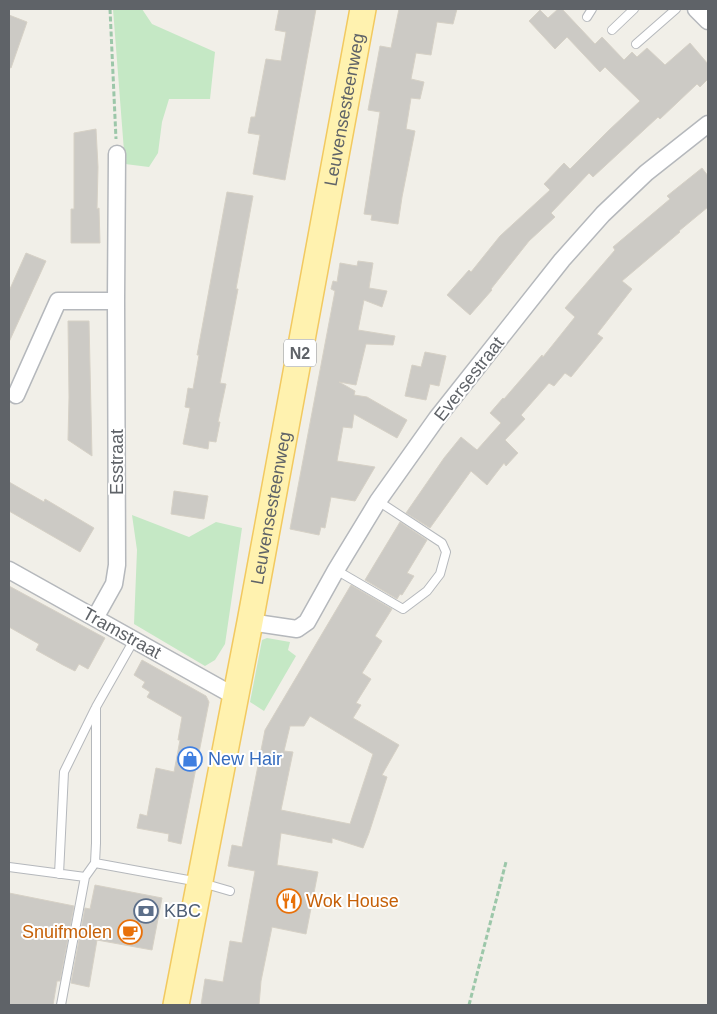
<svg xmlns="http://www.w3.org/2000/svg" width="717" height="1014" font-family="Helvetica,sans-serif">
	<rect width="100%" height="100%" fill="#f1efe8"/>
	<!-- green -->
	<path fill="#c5e8c5" d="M 113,9 L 142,9 L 152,24 L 215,52 L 210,99 L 169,99 L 162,122 L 158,153 L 149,167 L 125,164 Z
		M 132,515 L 189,537 L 216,522 L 242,528 L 225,644 L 215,660 L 205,666 L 134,624 L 137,550 Z
		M 267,638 L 290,642 L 288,650 L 296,656 L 264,711 L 250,702 L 262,640 Z"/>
	<!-- building -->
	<path fill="#cccac5" stroke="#d6d1c6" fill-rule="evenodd" d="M 279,9 L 316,9 L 285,180 L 253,174 L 260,135 L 248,133 L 251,117 L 255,117 L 266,59 L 281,61 L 286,32 L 275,30 Z
		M 399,9 L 457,9 L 453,24 L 437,22 L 431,55 L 416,53 L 411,79 L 424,82 L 420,99 L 411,98 L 406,129 L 415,131 L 402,197 L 398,224 L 371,220 L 372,215 L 364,214 L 380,112 L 368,110 L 375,73 L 380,46 L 391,48 Z
		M 558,9 L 562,9 L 595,44 L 602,37 L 624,60 L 632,52 L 637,57 L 647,48 L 665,65 L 690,43 L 708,64 L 708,79 L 700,87 L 697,84 L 660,119 L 658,117 L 593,177 L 589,173 L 551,213 L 555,217 L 529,241 L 491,289 L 492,290 L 470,315 L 447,295 L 469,270 L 471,272 L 500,236 L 550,190 L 544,184 L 564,163 L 570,169 L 608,131 L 640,101 L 605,67 L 600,72 L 567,37 L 555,49 L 529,21 L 540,10 L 548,18 Z
		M 9,15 L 27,22 L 11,68 L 9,67 Z
		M 96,129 L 98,167 L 97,209 L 99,208 L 100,243 L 71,243 L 71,209 L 74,209 L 74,133 Z
		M 702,168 L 708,176 L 708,207 L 679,231 L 680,232 L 622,281 L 632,289 L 597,334 L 603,338 L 571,377 L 565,373 L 554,386 L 549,383 L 521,415 L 525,419 L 505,440 L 518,453 L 506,466 L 504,463 L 487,485 L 471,471 L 430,528 L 406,513 L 444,458 L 461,437 L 477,450 L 501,423 L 490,413 L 503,398 L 504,399 L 542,355 L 543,357 L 575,317 L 565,308 L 615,250 L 613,247 L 670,199 L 667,196 Z
		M 227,192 L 253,196 L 236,289 L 238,289 L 220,383 L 226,384 L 218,422 L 220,422 L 216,442 L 209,441 L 208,449 L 183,444 L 190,408 L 185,407 L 188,388 L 193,389 L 199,355 L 197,355 Z
		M 26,253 L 46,261 L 9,342 L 9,291 Z
		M 358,261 L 373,263 L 369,288 L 387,291 L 382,307 L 364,300 L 358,330 L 395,336 L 393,345 L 366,344 L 356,385 L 339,382 L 355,391 L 354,395 L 367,397 L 407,420 L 397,438 L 354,414 L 352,428 L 343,427 L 337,461 L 375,467 L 355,501 L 331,497 L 325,528 L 321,527 L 319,535 L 290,529 L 335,291 L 331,289 L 333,281 L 337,282 L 340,263 L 357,266 Z
		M 68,321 L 89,321 L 92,456 L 68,440 L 69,397 Z
		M 425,352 L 446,356 L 439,386 L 430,384 L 426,400 L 405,396 L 412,365 L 421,367 Z
		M 9,482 L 44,502 L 45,499 L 94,528 L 80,552 L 9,511 Z
		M 174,491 L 208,496 L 204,519 L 171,514 Z
		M 400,522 L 427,540 L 407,573 L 414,576 L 402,595 L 400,594 L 397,599 L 365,580 Z
		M 351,585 L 392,609 L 375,636 L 382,641 L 362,673 L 371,679 L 356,703 L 361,705 L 353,718 L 399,745 L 382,775 L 387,777 L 369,833 L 363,848 L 332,838 L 332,843 L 281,833 L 277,865 L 318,872 L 306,934 L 272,927 L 261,981 L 259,1005 L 201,1005 L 205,979 L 223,982 L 230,941 L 242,943 L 255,871 L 228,866 L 232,845 L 242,847 L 265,730 ZM 310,716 L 373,754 L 350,824 L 281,810 L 293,752 L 284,751 L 290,726 L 304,726 Z
		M 9,586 L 105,638 L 88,669 L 79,664 L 75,671 L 63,665 L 36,650 L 39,644 L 9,627 Z
		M 142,660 L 206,696 L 209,702 L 181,844 L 168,841 L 169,834 L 137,828 L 140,814 L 147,816 L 156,768 L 174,772 L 180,740 L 178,740 L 182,717 L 147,697 L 150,692 L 142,687 L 145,682 L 134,675 Z
		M 95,885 L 162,898 L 152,950 L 97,940 L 89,987 L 71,983 L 85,908 L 90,909 Z
		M 9,893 L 74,906 L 60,981 L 57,981 L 53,1005 L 9,1005 Z"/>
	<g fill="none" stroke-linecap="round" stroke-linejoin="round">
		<!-- lane casing -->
		<g stroke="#b5b8bc" stroke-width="10">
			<path id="lane" d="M 587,17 L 592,9
				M 612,30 L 634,9
				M 636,44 L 676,9
				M 336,570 L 403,609 L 427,591 L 440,574 L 446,552 L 442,543 L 378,501
				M 95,863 L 199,882 L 230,891
				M 9,867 L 85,877
				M 59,874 L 64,772 L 95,709
				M 61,1005 L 85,877 L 95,863 L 96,843 L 96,707 L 134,640"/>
		</g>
		<!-- street casing -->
		<g stroke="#b5b8bc" stroke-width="19">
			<path id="street" d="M 696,9 L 708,21
				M 16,395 L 58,301 L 116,301
				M 9,570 L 236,697
				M 95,618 L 114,584 L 117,565 L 116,301 L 117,154
				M 250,622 L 297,629 L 307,622 L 336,570 L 378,501 L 437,418 L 562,260 L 603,214 L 646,173 L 708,124"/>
		</g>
		<!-- primary casing -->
		<g stroke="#f2c960" stroke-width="28">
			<g id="primary">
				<path id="s1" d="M 176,1005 L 250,622 L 363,9"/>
			</g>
		</g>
		<!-- path -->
		<path stroke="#9cc7a9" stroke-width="3" stroke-dasharray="5 2.5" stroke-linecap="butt" d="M 110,9 L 116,139
			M 469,1005 L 506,862"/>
		<!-- lane -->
		<use href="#lane" stroke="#fff" stroke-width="8"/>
		<!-- street -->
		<use href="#street" stroke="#fff" stroke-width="16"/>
		<!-- primary -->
		<use href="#primary" stroke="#fff2af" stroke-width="25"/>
	</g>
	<!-- icons -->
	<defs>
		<g id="shop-ring" transform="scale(1.25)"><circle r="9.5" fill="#fff" stroke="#3f7fe0" stroke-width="1.5"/><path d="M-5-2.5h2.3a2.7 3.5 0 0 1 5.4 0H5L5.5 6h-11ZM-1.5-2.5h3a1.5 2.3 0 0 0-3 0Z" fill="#3f7fe0"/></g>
		<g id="restaurant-ring" transform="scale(1.25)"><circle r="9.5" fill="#fff" stroke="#e8710a" stroke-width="1.5"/><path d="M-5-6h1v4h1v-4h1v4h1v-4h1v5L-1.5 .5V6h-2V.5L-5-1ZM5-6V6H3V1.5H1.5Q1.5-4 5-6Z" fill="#e8710a"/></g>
		<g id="bank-ring" transform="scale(1.25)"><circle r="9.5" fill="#fff" stroke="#5c6f8a" stroke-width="1.5"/><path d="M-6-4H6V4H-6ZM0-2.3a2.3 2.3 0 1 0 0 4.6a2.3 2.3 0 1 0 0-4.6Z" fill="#5c6f8a"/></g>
		<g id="cafe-ring" transform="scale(1.25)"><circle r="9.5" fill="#fff" stroke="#e8710a" stroke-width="1.5"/><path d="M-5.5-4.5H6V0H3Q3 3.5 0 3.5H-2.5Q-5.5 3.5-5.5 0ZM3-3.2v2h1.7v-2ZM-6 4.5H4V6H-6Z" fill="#e8710a"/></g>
	</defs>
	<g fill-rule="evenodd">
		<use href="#shop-ring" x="190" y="759"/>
		<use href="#restaurant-ring" x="289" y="901"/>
		<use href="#bank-ring" x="146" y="911"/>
		<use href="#cafe-ring" x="130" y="932"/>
	</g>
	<g text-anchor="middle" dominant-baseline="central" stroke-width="4" stroke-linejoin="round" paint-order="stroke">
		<!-- shield labels -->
		<rect fill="#fff" stroke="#8f9295" stroke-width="1" x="284" y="339.5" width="32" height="27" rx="4"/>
		<g font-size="16" font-weight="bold" fill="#5f6368">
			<text x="300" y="353">N2</text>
		</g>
		<!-- street labels -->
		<g font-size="18" fill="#5f6368" stroke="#fff">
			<text stroke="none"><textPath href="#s1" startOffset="911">Leuvensesteenweg</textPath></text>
			<text transform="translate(469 379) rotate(-52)">Eversestraat</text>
			<text transform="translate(117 462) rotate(-90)">Esstraat</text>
			<text stroke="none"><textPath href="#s1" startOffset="506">Leuvensesteenweg</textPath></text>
			<text transform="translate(122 633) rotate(29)">Tramstraat</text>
		</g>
		<!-- shop labels -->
		<g font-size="18" fill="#366cbe" stroke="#fff" text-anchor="start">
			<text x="208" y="759">New Hair</text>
		</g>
		<!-- food labels -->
		<g font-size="18" fill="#c56008" stroke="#fff" text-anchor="start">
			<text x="306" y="901">Wok House</text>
			<text x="112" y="932" text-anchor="end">Snuifmolen</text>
		</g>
		<!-- service labels -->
		<g font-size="18" fill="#4e5e75" stroke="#fff" text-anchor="start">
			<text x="164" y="911">KBC</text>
		</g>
	</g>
	<!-- border -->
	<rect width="717" height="1014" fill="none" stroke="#5f6368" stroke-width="20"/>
</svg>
